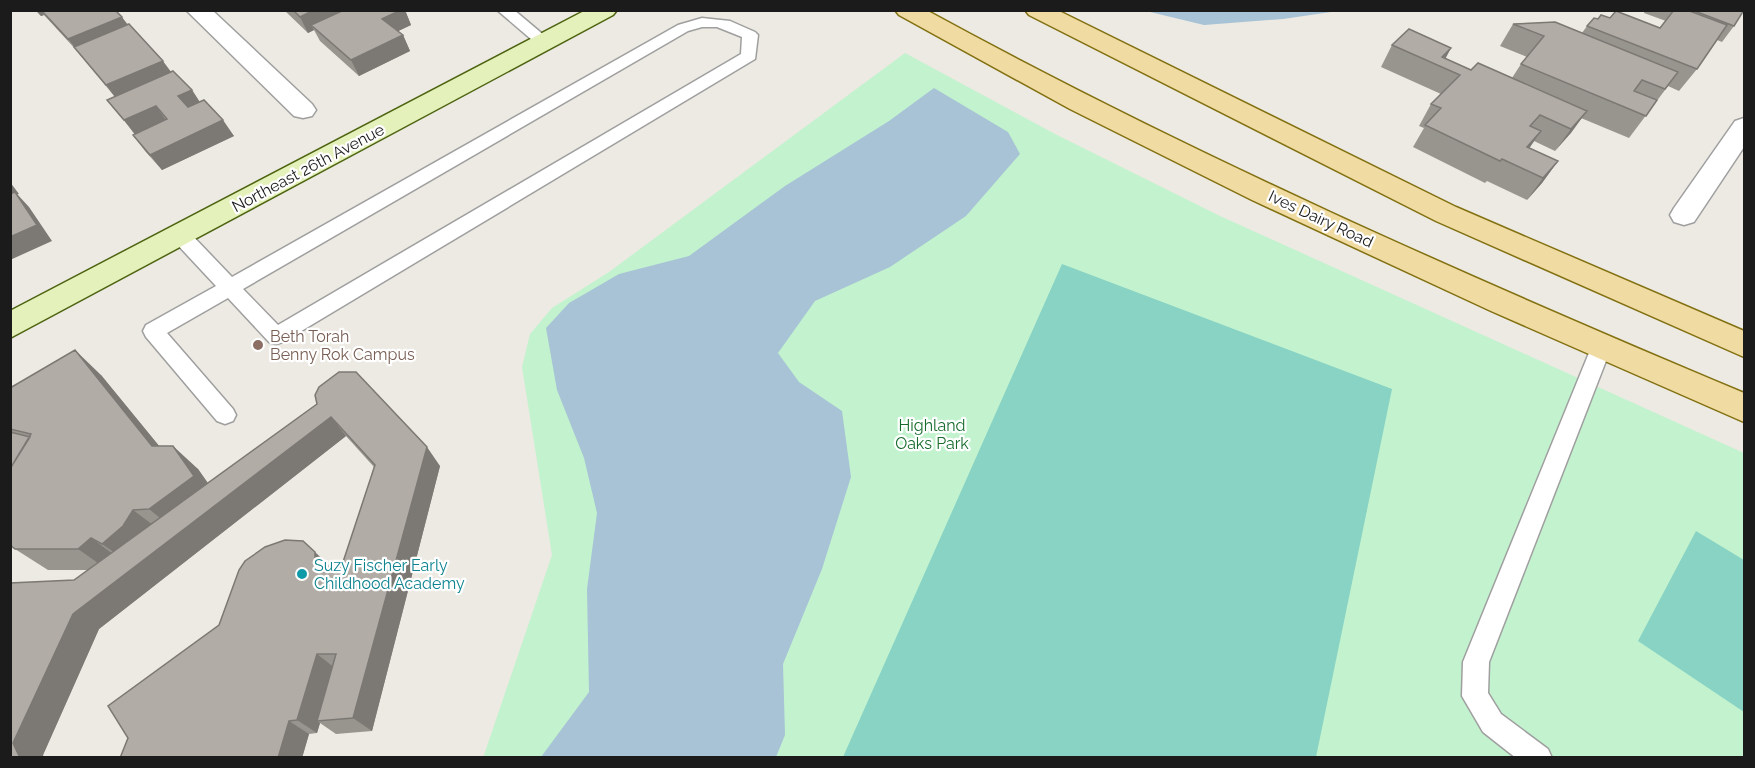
<svg xmlns="http://www.w3.org/2000/svg" width="1755" height="768" font-family="Raleway,sans-serif">
	<rect width="100%" height="100%" fill="#eceae2"/>
	<!-- park -->
	<path fill="#c3f2cf" d="M 905,53 L 1057,135 L 1220,216 L 1744,453 L 1744,757 L 483,758 L 552,555 L 522,367 L 530,334 L 552,308 L 609,272 Z"/>
	<!-- pitch -->
	<path fill="#88d3c3" d="M 1062,264 L 1392,389 L 1316,757 L 843,757 Z
		M 1696,531 L 1744,560 L 1744,712 L 1638,641 Z"/>
	<!-- water -->
	<path fill="#a7c3d5" d="M 1146,11 L 1338,11 L 1283,19 L 1204,25 Z
		M 934,88 L 1008,132 L 1020,154 L 966,216 L 890,267 L 815,301 L 778,353 L 799,382 L 842,411 L 851,477 L 822,569 L 783,664 L 785,735 L 776,757 L 541,757 L 589,692 L 587,589 L 597,513 L 584,458 L 557,390 L 546,328 L 569,303 L 619,274 L 689,256 L 785,186 L 889,121 Z"/>
	<g fill="none" stroke-linecap="round" stroke-linejoin="round">
		<!-- lane casing -->
		<g stroke="#9f9f9f" stroke-width="3">
			<path id="lane" d="M 497,10 L 514,10 L 552,42 L 550,45 L 538,45 Z
				M 702,18 L 730,21 L 755,32 L 758,35 L 755,59 L 283,342 L 276,344 L 269,342 L 228,298 L 167,333 L 233,409 L 236,415 L 233,421 L 225,424 L 217,421 L 146,337 L 143,331 L 146,325 L 216,286 L 174,241 L 172,236 L 174,231 L 188,231 L 232,277 L 678,25 ZM 717,27 L 742,37 L 741,54 L 278,325 L 243,289 L 688,31 L 702,27 Z
				M 1601,340 L 1608,342 L 1611,348 L 1489,662 L 1488,693 L 1501,714 L 1548,749 L 1552,758 L 1516,758 L 1483,732 L 1462,696 L 1463,662 L 1591,348 L 1594,342 Z"/>
		</g>
		<!-- street casing -->
		<g stroke="#9f9f9f" stroke-width="3">
			<path id="street" d="M 186,10 L 212,10 L 312,104 L 316,110 L 312,116 L 303,118 L 294,116 Z
				M 1744,118 L 1744,147 L 1694,222 L 1684,225 L 1674,222 L 1670,215 L 1674,208 L 1735,121 Z"/>
		</g>
		<!-- secondary casing -->
		<g stroke="#4d6411" stroke-width="3">
			<path id="secondary" d="M 586,10 L 617,10 L 613,15 L 10,338 L 10,311 Z"/>
		</g>
		<!-- primary casing -->
		<g stroke="#827011" stroke-width="3">
			<path id="primary" d="M 895,10 L 926,10 C 1191,155 1466,276 1744,393 L 1744,422 L 1491,311 L 1252,200 L 1070,109 L 899,15 Z
				M 1025,10 L 1057,10 L 1456,207 L 1744,331 L 1744,357 L 1436,221 L 1029,15 Z"/>
		</g>
		<!-- lane -->
		<use href="#lane" fill="#fff" fill-rule="evenodd"/>
		<!-- street -->
		<use href="#street" fill="#fff" fill-rule="evenodd"/>
		<!-- secondary -->
		<use href="#secondary" fill="#e5f1bb" fill-rule="evenodd"/>
		<!-- primary -->
		<use href="#primary" fill="#f0dca3" fill-rule="evenodd"/>
	</g>
	<!-- wall -->
	<path fill="#98948e" d="M 35,10 L 115,10 L 171,72 L 192,90 L 200,102 L 234,136 L 162,170 L 145,151 L 133,135 L 135,134 L 107,100 L 115,97 L 78,52 L 44,15 L 41,16 Z
		M 284,10 L 405,10 L 411,25 L 398,31 L 403,35 L 410,51 L 359,76 L 320,41 L 314,30 L 308,33 Z
		M 1645,10 L 1744,10 L 1734,26 L 1722,42 L 1717,40 L 1697,69 L 1679,91 L 1668,86 L 1629,138 L 1581,118 L 1555,151 L 1534,141 L 1529,148 L 1558,161 L 1542,183 L 1527,200 L 1487,181 L 1485,183 L 1413,147 L 1424,128 L 1419,126 L 1431,104 L 1441,94 L 1381,67 L 1392,45 L 1451,48 L 1445,58 L 1471,70 L 1512,78 L 1521,64 L 1527,57 L 1500,46 L 1513,24 L 1582,33 L 1587,26 L 1598,19 L 1610,18 L 1660,28 L 1666,21 L 1644,13 Z
		M 101,375 L 159,446 L 198,469 L 208,483 L 317,404 L 440,466 L 372,731 L 336,734 L 320,723 L 317,733 L 309,734 L 302,758 L 120,758 L 333,569 L 333,571 L 343,562 L 374,467 L 346,436 L 99,629 L 43,755 L 10,758 L 74,580 L 89,570 L 48,570 L 15,549 L 12,546 L 10,548 L 10,388 Z"/>
	<!-- shaded-wall -->
	<path fill="#7c7874" d="M 36,10 L 41,10 L 44,15 L 41,16 Z
		M 314,10 L 355,10 L 311,25 L 314,30 L 308,33 L 300,17 Z
		M 401,10 L 405,10 L 411,25 L 390,35 L 382,19 Z
		M 122,17 L 133,33 L 81,55 L 68,39 Z
		M 403,35 L 410,51 L 359,76 L 351,60 Z
		M 1451,48 L 1441,67 L 1442,57 Z
		M 163,61 L 174,76 L 118,101 L 106,85 Z
		M 192,90 L 202,106 L 189,112 L 178,96 Z
		M 156,106 L 167,122 L 136,136 L 124,120 Z
		M 1587,111 L 1571,133 L 1555,151 L 1571,129 Z
		M 223,120 L 234,136 L 162,170 L 150,155 Z
		M 1541,131 L 1526,153 L 1527,147 Z
		M 1558,161 L 1542,183 L 1527,200 L 1543,178 Z
		M 10,182 L 19,194 L 17,194 L 29,207 L 52,241 L 10,260 Z
		M 75,350 L 101,375 L 178,469 L 152,446 Z
		M 331,417 L 346,436 L 99,629 L 43,755 L 44,758 L 20,758 L 13,743 L 73,614 Z
		M 173,446 L 198,469 L 218,498 L 176,531 L 149,509 Z
		M 427,447 L 440,466 L 372,731 L 353,718 Z
		M 133,510 L 161,531 L 131,564 L 102,544 Z
		M 91,538 L 120,559 L 108,570 L 78,549 Z
		M 315,552 L 333,569 L 333,587 L 315,571 Z
		M 317,654 L 336,669 L 317,721 L 320,723 L 317,733 L 297,720 Z
		M 289,721 L 309,734 L 302,758 L 278,758 Z"/>
	<!-- building -->
	<path fill="#b1aca5" stroke="#7c7874" stroke-width="1.5" d="M 41,10 L 115,10 L 122,17 L 68,39 Z
		M 293,10 L 314,10 L 300,17 Z
		M 344,10 L 401,10 L 382,19 L 403,35 L 351,60 L 311,25 Z
		M 1674,10 L 1687,10 L 1727,25 L 1697,69 L 1587,26 L 1594,18 L 1598,19 L 1601,15 L 1610,18 L 1616,11 L 1660,28 Z
		M 1692,10 L 1744,10 L 1734,26 Z
		M 1555,22 L 1678,72 L 1665,89 L 1642,80 L 1634,91 L 1657,100 L 1646,116 L 1521,64 L 1544,36 L 1513,24 Z
		M 129,24 L 163,61 L 106,85 L 74,47 Z
		M 1409,29 L 1451,48 L 1442,57 L 1471,70 L 1478,63 L 1587,111 L 1571,129 L 1540,115 L 1530,126 L 1541,131 L 1527,147 L 1558,161 L 1543,178 L 1502,159 L 1500,161 L 1425,125 L 1441,108 L 1431,104 L 1460,75 L 1392,45 Z
		M 173,71 L 192,90 L 178,96 L 188,107 L 204,100 L 223,120 L 150,155 L 133,135 L 167,119 L 156,106 L 124,120 L 107,100 Z
		M 15,192 L 37,225 L 10,237 L 10,194 Z
		M 75,350 L 152,446 L 173,446 L 194,476 L 149,509 L 133,510 L 123,526 L 102,544 L 91,538 L 78,549 L 15,549 L 10,545 L 10,469 L 31,434 L 10,429 L 10,388 Z
		M 339,372 L 356,372 L 427,447 L 353,718 L 317,721 L 336,654 L 317,654 L 297,720 L 289,721 L 278,758 L 120,758 L 128,738 L 108,706 L 219,625 L 239,570 L 245,561 L 265,547 L 285,540 L 303,541 L 315,552 L 315,571 L 331,572 L 343,562 L 375,465 L 331,417 L 73,614 L 13,743 L 20,758 L 10,758 L 10,583 L 74,580 L 317,404 L 315,395 L 319,387 Z
		M 10,432 L 30,437 L 10,469 Z"/>
	<!-- markers -->
	<circle fill="#8d6e63" stroke="#fff" stroke-width="2" cx="258" cy="345" r="6"/>
	<circle fill="#0f9aa8" stroke="#fff" stroke-width="2" cx="302" cy="574" r="6"/>
	<g text-anchor="middle" dominant-baseline="central" stroke-width="4.5" stroke-linejoin="round" paint-order="stroke">
		<!-- street labels -->
		<g font-size="16" fill="#1b1b1b" stroke="#fff">
			<text transform="translate(308 168) rotate(-28)">Northeast 26th Avenue</text>
			<text transform="translate(1321 219) rotate(25)">Ives Dairy Road</text>
		</g>
		<!-- education labels -->
		<g font-size="16" fill="#785e54" stroke="#fff" text-anchor="start">
			<text x="270" y="336">Beth Torah<tspan x="270" dy="18">Benny Rok Campus</tspan></text>
		</g>
		<!-- park labels -->
		<g font-size="16" fill="#176c2d" stroke="#fff">
			<text x="932" y="425">Highland<tspan x="932" dy="18">Oaks Park</tspan></text>
		</g>
		<!-- culture labels -->
		<g font-size="16" fill="#0d838f" stroke="#fff" text-anchor="start">
			<text x="314" y="565">Suzy Fischer Early<tspan x="314" dy="18">Childhood Academy</tspan></text>
		</g>
	</g>
	<!-- border -->
	<rect width="1755" height="768" fill="none" stroke="#1b1b1b" stroke-width="24"/>
</svg>
